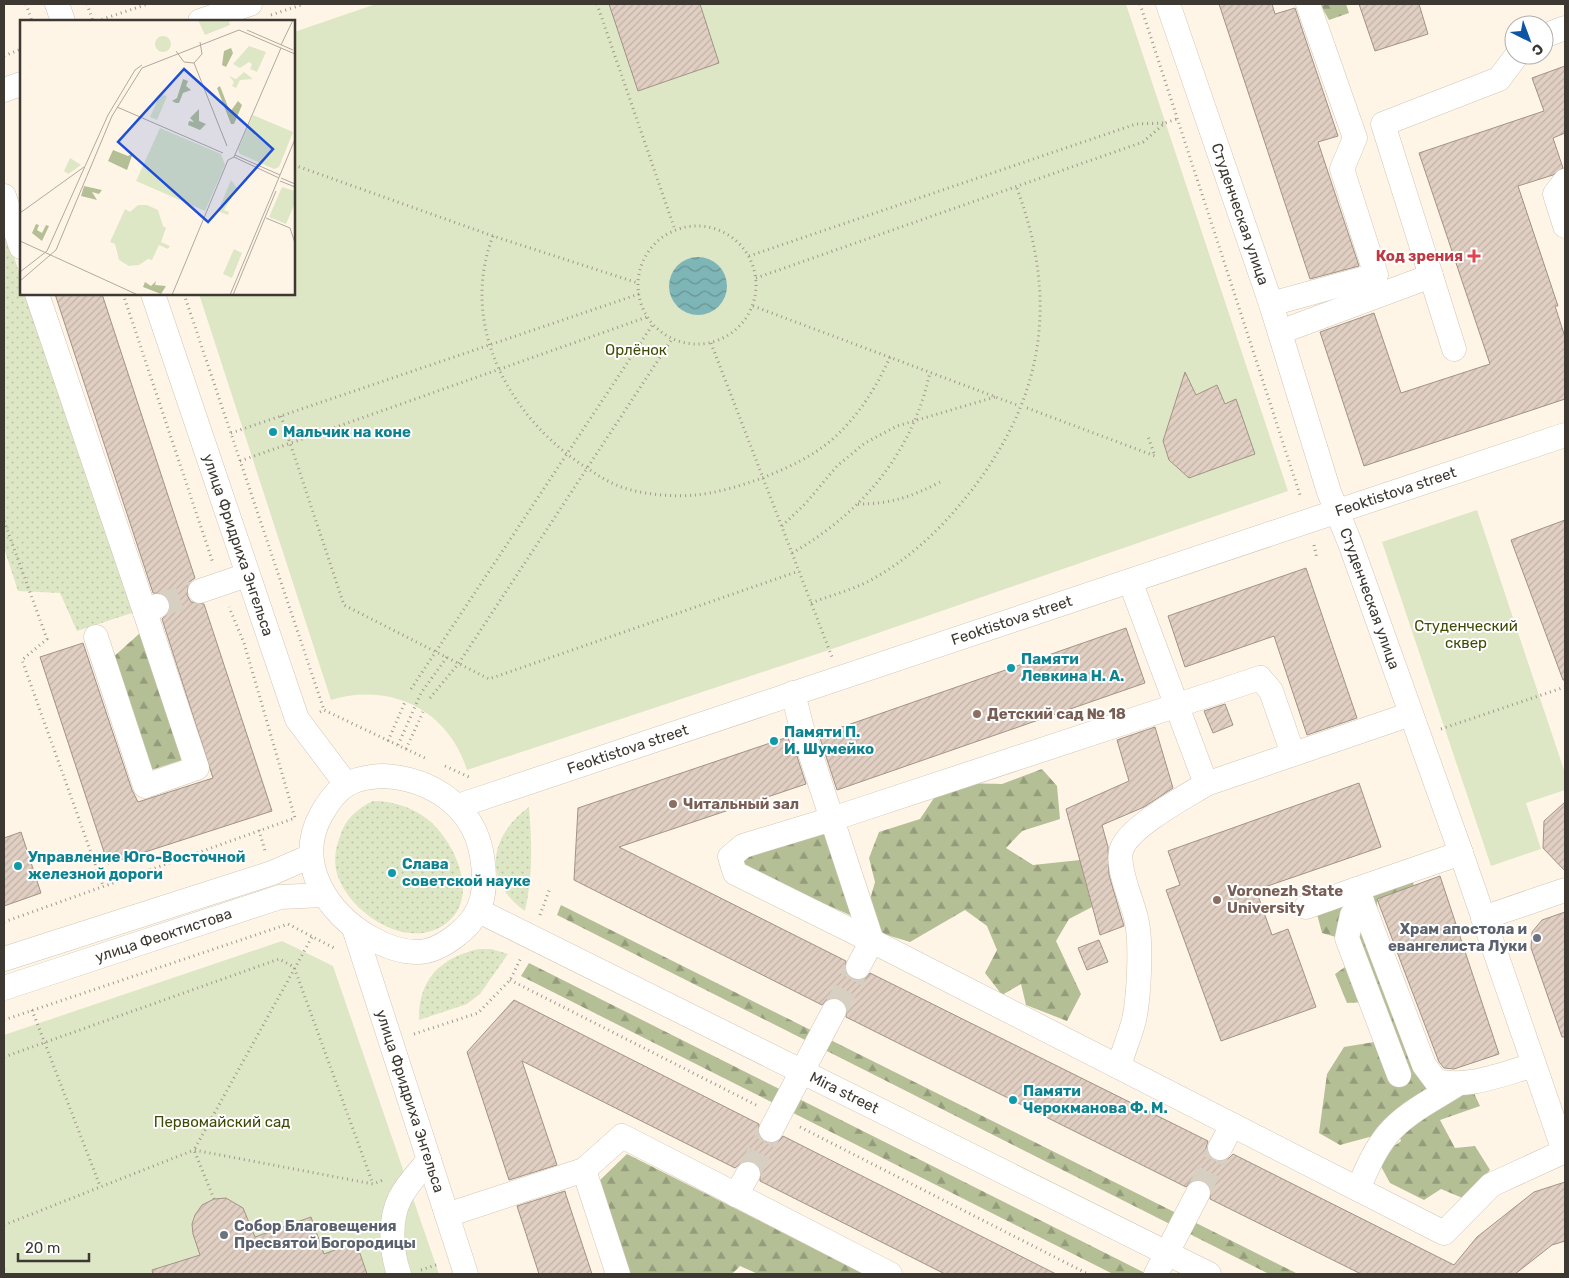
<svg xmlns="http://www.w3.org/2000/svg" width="1569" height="1278" font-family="Rubik,sans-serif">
	<defs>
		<pattern id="grass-dots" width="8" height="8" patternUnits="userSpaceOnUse" patternTransform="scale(1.25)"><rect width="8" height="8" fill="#dee7c5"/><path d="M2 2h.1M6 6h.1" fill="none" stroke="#bfc7aa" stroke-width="1.8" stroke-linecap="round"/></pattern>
		<pattern id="forest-firs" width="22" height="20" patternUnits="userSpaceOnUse" patternTransform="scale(1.25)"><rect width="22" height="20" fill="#b5bf96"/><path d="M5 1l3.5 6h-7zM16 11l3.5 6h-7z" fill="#949c7b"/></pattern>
		<pattern id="water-waves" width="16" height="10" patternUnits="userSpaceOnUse" patternTransform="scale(1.25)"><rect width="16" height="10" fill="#7eb5b6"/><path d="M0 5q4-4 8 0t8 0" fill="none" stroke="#689495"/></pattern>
		<pattern id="building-hatch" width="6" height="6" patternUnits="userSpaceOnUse" patternTransform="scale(1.25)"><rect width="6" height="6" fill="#e0cfc2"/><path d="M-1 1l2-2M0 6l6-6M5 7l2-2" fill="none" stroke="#c1b2a7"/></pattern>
	</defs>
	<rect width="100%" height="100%" fill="#fff5e7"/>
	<!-- grass -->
	<path fill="url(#grass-dots)" d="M 4,227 L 21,278 L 21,294 L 27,294 L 135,612 L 77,631 L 60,593 L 18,591 L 4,548 Z
		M 373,801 C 393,801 411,807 426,818 C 452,837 479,892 451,919 C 415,955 353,917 338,877 C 333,863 335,849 340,836 C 345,819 358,808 373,801 Z
		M 529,807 C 532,843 533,875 525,911 C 482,881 489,836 529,807 Z
		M 478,949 L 491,949 L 508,954 L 480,994 L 467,1004 L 419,1020 C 418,980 440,958 478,949 Z"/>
	<!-- forest -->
	<path fill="url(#forest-firs)" d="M 1320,4 L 1346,4 L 1349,13 L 1329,20 Z
		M 140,633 L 182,760 L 148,771 L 110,660 Z
		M 1042,769 L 1057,786 L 1060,819 L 1022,831 L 1006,848 L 1033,865 L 1080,860 L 1092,907 L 1069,919 L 1056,941 L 1081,994 L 1067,1021 L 1026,1005 L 1021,984 L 1002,995 L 985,973 L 997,950 L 987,926 L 965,910 L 910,942 L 877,932 L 868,907 L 875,882 L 869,858 L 879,832 L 920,819 L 936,795 L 960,783 L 1002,784 Z
		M 827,826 L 852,916 L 745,868 L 739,859 Z
		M 1407,861 L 1414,886 L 1377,899 L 1378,932 L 1424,1065 L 1467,1078 L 1480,1106 L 1440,1120 L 1455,1148 L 1475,1146 L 1490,1170 L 1465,1199 L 1441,1189 L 1424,1200 L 1390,1183 L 1377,1159 L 1401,1141 L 1396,1125 L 1373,1136 L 1340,1145 L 1319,1133 L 1327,1074 L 1344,1047 L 1374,1042 L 1366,1002 L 1347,1003 L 1335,974 L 1352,962 L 1346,940 L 1322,933 L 1314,903 Z
		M 561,905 L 1298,1274 L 1269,1274 L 557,915 Z
		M 529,963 L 1147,1274 L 1113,1274 L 521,976 Z
		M 627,1154 L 865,1274 L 758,1274 L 740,1266 L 732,1274 L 630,1274 L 598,1182 Z"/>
	<!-- park -->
	<path fill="#dee7c5" d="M 376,4 L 1126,4 L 1288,491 L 829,650 L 467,770 C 448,710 391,682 331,700 L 199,294 L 294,294 L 294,32 Z
		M 1477,510 L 1565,773 L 1565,790 L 1526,803 L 1541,849 L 1491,866 L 1382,542 Z
		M 282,941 L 333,966 L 439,1274 L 4,1274 L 4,1035 Z"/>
	<!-- water -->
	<path fill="url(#water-waves)" d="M669 286a29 29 0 1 1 58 0a29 29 0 1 1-58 0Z"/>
	<!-- building -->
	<path fill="url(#building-hatch)" stroke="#a39387" d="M 609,4 L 700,4 L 719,63 L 638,91 Z
		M 1219,4 L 1272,4 L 1275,14 L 1295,8 L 1338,136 L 1318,142 L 1359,266 L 1310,279 Z
		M 1359,4 L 1419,4 L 1428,34 L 1375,51 Z
		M 1565,66 L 1565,133 L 1553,138 L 1563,168 L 1553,175 L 1518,186 L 1558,306 L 1555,306 L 1565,337 L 1565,399 L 1364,466 L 1320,332 L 1374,313 L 1401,393 L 1490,364 L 1419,153 L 1544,111 L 1532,78 Z
		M 55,294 L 102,294 L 195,578 L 189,582 L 187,595 L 191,602 L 204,604 L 272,811 L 108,864 L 40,657 L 83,643 L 132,790 L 138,802 L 213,778 L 162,619 L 169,613 L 169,600 L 164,594 L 153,593 Z
		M 1185,372 L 1196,395 L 1217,385 L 1225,404 L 1236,399 L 1255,454 L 1189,478 L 1169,460 L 1163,441 Z
		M 1565,520 L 1565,680 L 1563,680 L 1511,540 Z
		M 1306,568 L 1357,718 L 1307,735 L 1274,636 L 1185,667 L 1168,616 Z
		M 1126,628 L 1145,683 L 837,790 L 819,735 Z
		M 1225,704 L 1233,725 L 1213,733 L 1204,711 Z
		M 1155,727 L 1173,788 L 1144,807 L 1102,825 L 1108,847 L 1109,875 L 1124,926 L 1100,935 L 1066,809 L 1129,781 L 1117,740 Z
		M 788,737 L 790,744 L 793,744 L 806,784 L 619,847 L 846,961 L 846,974 L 852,979 L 865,979 L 870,973 L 1208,1141 L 1206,1148 L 1208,1155 L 1214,1160 L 1227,1160 L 1233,1154 L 1454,1265 L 1477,1237 L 1534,1192 L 1565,1182 L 1565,1241 L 1552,1245 L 1515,1274 L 1361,1274 L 1210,1199 L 1210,1186 L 1204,1181 L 1191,1181 L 1186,1187 L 846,1017 L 846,1004 L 840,999 L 827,999 L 822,1005 L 574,880 L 578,808 Z
		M 1359,783 L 1381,847 L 1256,890 L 1272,935 L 1288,929 L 1316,1007 L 1221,1041 L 1166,890 L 1180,885 L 1168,851 Z
		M 1565,802 L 1565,871 L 1543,848 L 1544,821 Z
		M 21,832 L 41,893 L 4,906 L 4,838 Z
		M 1440,876 L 1499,1054 L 1454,1069 L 1444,1068 L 1439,1062 L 1377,899 Z
		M 1565,912 L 1565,1037 L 1562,1037 L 1531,948 L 1532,932 L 1542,920 Z
		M 1099,940 L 1108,962 L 1087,970 L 1078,948 Z
		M 514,1000 L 759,1124 L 759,1137 L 765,1142 L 778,1142 L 783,1136 L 1056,1274 L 945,1274 L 760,1181 L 760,1168 L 754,1162 L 742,1162 L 735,1168 L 522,1061 L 557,1165 L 509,1180 L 467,1052 Z
		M 565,1191 L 566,1195 L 592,1274 L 539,1274 L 517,1206 Z
		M 226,1198 L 243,1208 L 255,1237 L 311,1217 L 324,1254 L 356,1242 L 367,1274 L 153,1274 L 152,1270 L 200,1255 L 193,1234 L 192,1224 L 195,1215 L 202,1205 L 214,1199 Z"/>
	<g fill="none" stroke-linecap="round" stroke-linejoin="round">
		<!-- minor-tunnel -->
		<path stroke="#d8cfc3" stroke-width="24" stroke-dasharray="24 12" stroke-linecap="butt" d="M 157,606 L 200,591
			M 834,1011 L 858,967
			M 748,1174 L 771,1130
			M 1198,1193 L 1220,1148"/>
		<!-- minor casing -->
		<g stroke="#d1c5b4" stroke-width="25">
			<g id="minor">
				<path d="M 57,4 L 63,21"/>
				<path id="s1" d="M 1168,4 L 1271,304 L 1329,492 L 1350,543 L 1461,853 L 1564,1151"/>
				<path d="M 200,21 L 250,4"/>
				<path d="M 1544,36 L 1565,28"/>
				<path d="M 4,90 L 21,84"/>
				<path d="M 1565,181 L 1555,194 L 1565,226"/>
				<path d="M 4,196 L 21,247"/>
				<path d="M 1431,276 L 1454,349"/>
				<path d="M 37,294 L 145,612"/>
				<path id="s2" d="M 153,294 L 297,719 L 346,784"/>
				<path d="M 1271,304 L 1376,275 L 1342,169 L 1355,138 L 1308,4"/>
				<path d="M 1280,332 L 1431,276 L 1383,124 L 1499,79 L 1517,55"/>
				<path d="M 1130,581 L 1206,784 L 1411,714"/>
				<path d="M 200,591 L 247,575"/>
				<path d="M 96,637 L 145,786 L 197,768 L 145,612 L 157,606"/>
				<path d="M 793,693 L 801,725 L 872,941 L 858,967"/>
				<path d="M 1293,754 L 1271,691 L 1260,678 L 832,819 L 743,846 L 730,857 L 735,873 L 872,941 L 1444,1233 L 1491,1185 L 1565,1151"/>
				<path d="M 384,776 C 431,779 474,806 482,856 C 487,887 485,913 458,934 C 447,943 433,952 417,952 C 400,952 385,946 371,938 C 328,914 294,864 321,815 C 337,786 351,777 384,776 Z"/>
				<path id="s3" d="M 458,806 L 1565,435"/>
				<path d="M 1461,853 L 1357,889 L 1359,894 L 1424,1065 L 1436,1081 C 1468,1089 1502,1074 1534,1065"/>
				<path d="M 1362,901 L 1352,915 L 1347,938 L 1399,1075"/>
				<path d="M 1306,907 L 1357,889"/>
				<path id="s4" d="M 479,911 L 1209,1274"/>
				<path d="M 1483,918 L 1565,890"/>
				<path id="s5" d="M 354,928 L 466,1274"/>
				<path d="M 4,959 L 272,873 L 311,856"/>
				<path id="s6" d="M 4,988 L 280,897 L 324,895"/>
				<path d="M 1119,1067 C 1123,1051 1130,1036 1134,1020 C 1139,997 1142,940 1136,918 C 1132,900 1115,865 1122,848 C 1132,825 1185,797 1206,784"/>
				<path d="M 771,1130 L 834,1011"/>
				<path d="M 1220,1148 L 1232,1125"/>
				<path d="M 584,1170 L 622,1136 L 890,1274"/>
				<path d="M 1358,1189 C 1366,1171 1374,1151 1387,1135 C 1405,1113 1433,1100 1456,1085"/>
				<path d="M 736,1195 L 748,1174"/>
				<path d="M 447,1215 L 584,1170 L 618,1274"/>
				<path d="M 399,1274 C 391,1251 389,1220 400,1198 C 407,1184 419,1172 429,1160"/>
				<path d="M 1156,1274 L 1198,1193"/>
			</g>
		</g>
		<!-- path -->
		<path stroke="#a0988d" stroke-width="3" stroke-dasharray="1 4" stroke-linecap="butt" d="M 26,4 L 32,21
			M 87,4 L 93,21
			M 597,4 L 675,230
			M 1140,4 L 1301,498
			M 271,15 L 304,4
			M 97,21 L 148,4
			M 4,56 L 21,49
			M 294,165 L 493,236 L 638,283
			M638 285a59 59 0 1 1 118 0a59 59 0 1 1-118 0Z
			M 493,236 C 460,321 505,409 575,460 C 593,472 610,485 631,490 C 651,495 675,497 695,495 C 733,492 799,467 828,443 C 855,421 876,389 890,357
			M 749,256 L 1136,124 L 1164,123
			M 756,278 L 1143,142 L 1165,123 L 1177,119
			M 123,294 L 213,563
			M 184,294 L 324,710
			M 753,306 L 1017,405
			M 711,343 L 832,657
			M 1027,408 L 1155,456 L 1147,434
			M 281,416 L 344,605 L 489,679 L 799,571
			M 231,433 L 639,294
			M 240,461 L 647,317
			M 858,504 C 891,504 911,497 940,482
			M 4,521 L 47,639 L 22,660 L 103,886
			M 782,526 L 806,503 L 837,466 L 865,443 L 897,426 L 995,397
			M 1314,545 L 1317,559
			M 792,553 C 862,513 913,452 930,372
			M 811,603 C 829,596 848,591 865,583 C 903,564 936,534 963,501 C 1043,404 1061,304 1016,186
			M 411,689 L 653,324
			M 430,698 L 459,663 L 672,339
			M 320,712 L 324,710 L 427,759
			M 1441,729 L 1565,687
			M 388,741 L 405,702
			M 398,745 L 421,693 L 447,657
			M 406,749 L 423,712
			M 445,766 L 469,777
			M 259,830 L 265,851
			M 540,915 L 550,888
			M 4,922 L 295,818 L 244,643 L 229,607
			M 510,980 L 758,1106
			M 32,1010 L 100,1186
			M 4,1020 L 288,924 L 336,949
			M 414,1034 L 478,1013 L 510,980 L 521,958
			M 4,1057 L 279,959 L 294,967 L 373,1184
			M 800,1127 L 1088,1274
			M 214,1199 L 194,1150 L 312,937
			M 4,1225 L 194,1150 L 373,1184 L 383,1180
			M 4,1269 L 6,1274
			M 421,1270 L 439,1264"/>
		<!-- minor -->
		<use href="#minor" stroke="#fff" stroke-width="24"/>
	</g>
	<!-- markers -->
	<path fill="#e0444e" stroke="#fff" stroke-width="2" d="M1471.5 248.5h5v5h5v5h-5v5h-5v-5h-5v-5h5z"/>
	<g fill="#0f9aa8" stroke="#fff" stroke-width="2">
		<circle cx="273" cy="432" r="5"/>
		<circle cx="1011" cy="668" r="5"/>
		<circle cx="774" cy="741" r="5"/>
		<circle cx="18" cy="866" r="5"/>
		<circle cx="392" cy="873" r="5"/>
		<circle cx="1013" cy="1100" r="5"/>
	</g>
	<g fill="#8d6e63" stroke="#fff" stroke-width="2">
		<circle cx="977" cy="714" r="5"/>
		<circle cx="673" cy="804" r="5"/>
		<circle cx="1217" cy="900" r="5"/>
	</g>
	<g fill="#6b7280" stroke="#fff" stroke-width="2">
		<circle cx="1537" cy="938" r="5"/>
		<circle cx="224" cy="1235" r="5"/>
	</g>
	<g text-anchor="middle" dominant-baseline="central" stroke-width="4" stroke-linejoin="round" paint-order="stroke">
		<!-- street labels -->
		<g font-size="15" fill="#3d3831" stroke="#fff">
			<text stroke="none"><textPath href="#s1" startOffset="222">Студенческая улица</textPath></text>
			<text stroke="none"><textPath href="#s3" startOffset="989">Feoktistova street</textPath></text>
			<text stroke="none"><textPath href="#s2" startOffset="265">улица Фридриха Энгельса</textPath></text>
			<text stroke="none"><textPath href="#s1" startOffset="628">Студенческая улица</textPath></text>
			<text stroke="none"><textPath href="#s3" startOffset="584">Feoktistova street</textPath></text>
			<text stroke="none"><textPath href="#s3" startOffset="179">Feoktistova street</textPath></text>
			<text stroke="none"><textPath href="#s6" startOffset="168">улица Феоктистова</textPath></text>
			<text stroke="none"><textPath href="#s4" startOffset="408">Mira street</textPath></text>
			<text stroke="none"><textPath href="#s5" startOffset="182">улица Фридриха Энгельса</textPath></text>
		</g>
		<!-- health labels -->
		<g font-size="15" font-weight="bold" fill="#be3a42" stroke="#fff" text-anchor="end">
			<text x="1463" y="256">Код зрения</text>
		</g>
		<!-- park labels -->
		<g font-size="15" fill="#3f4a05" stroke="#fff">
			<text x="636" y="350">Орлёнок</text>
			<text x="1466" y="626">Студенческий<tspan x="1466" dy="17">сквер</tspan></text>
			<text x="222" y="1122">Первомайский сад</text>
		</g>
		<!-- culture labels -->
		<g font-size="15" font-weight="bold" fill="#0d838f" stroke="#fff" text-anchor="start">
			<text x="283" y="432">Мальчик на коне</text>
			<text x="1021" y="659">Памяти<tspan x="1021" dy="17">Левкина Н. А.</tspan></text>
			<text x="784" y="732">Памяти П.<tspan x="784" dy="17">И. Шумейко</tspan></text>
			<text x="28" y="857">Управление Юго-Восточной<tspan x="28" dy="17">железной дороги</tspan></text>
			<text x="402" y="864">Слава<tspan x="402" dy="17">советской науке</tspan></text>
			<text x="1023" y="1091">Памяти<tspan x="1023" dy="17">Черокманова Ф. М.</tspan></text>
		</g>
		<!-- education labels -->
		<g font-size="15" font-weight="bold" fill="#785e54" stroke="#fff" text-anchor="start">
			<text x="987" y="714">Детский сад № 18</text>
			<text x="683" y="804">Читальный зал</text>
			<text x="1227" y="891">Voronezh State<tspan x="1227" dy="17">University</tspan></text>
		</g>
		<!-- worship labels -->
		<g font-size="15" font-weight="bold" fill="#5b616d" stroke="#fff" text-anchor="end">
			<text x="1527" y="929">Храм апостола и<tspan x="1527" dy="17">евангелиста Луки</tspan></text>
			<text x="234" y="1226" text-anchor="start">Собор Благовещения<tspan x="234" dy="17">Пресвятой Богородицы</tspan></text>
		</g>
	</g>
	<!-- overview -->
	<g transform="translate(20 20)">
		<rect width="275" height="275" fill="#fff5e7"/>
		<path d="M 229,26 L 246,32 L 237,52 L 230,49 L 232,44 L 229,42 L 220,48 L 213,44 ZM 224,52 L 233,59 L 220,60 L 216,68 L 212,66 L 214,62 L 209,56 L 216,59 ZM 211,160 L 217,168 L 204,190 L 209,192 L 208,195 L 198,191 Z" fill="#dee7c5"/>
		<path d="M 211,28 L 213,33 L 206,47 L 202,45 L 204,31 ZM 163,59 L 168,61 L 166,66 L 171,70 L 163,73 L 159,83 L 156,83 L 152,81 L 157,78 ZM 200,66 L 210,92 L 218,81 L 222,85 L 214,104 L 211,104 L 197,68 ZM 179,89 L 179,101 L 186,104 L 180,110 L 168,105 L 169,101 L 174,102 L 170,98 ZM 93,130 L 108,136 L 113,133 L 107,150 L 88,141 ZM 64,166 L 82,170 L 79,174 L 72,172 L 77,180 L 61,176 ZM 16,204 L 19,205 L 17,210 L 22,213 L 26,205 L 29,206 L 22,221 L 12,213 ZM 136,261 L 135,265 L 146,266 L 141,274 L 123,267 L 125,262 L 131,266 Z" fill="#b5bf96"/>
		<path d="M 178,0 L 209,0 L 210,5 L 185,15 ZM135 24a8 8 0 1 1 16 0a8 8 0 1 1-16 0ZM 143,75 L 147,76 L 137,100 L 130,97 L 139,77 ZM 233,95 L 273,112 L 259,147 L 254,149 L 220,134 L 218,130 ZM 140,108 L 201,134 L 205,145 L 185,191 L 116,161 ZM 50,138 L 61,145 L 48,154 L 44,151 ZM 262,167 L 275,171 L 275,183 L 266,204 L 249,197 ZM 118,185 L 127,185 L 138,190 L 143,206 L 146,208 L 141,222 L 150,226 L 148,229 L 139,225 L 132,240 L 128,239 L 119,245 L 109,246 L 99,240 L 95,224 L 90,222 L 105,189 L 110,192 ZM 214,229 L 222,233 L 212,258 L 203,254 Z" fill="#dee7c5"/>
		<path fill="none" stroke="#b1a99e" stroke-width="1" d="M 227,10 L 273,30M 261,25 L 273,0M 156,31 L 164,42 L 174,43 L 182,34 L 180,22M 174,43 L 207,126M 97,87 L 203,133M 215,135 L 260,155M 214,137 L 259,158M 208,140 L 214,137 L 261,28M 261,158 L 275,164M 260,161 L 275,167M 0,193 L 64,147M 246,198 L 270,208 L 275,223M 0,221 L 118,275M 0,252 L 27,231 L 88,95 L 115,50 L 122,45M 0,261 L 36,230 L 92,96 L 122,48 L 219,10 L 275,34M 152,275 L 208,140M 210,275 L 275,119M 213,275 L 256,171"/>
		<path fill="#1d4ed8" fill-opacity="0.15" stroke="#1d4ed8" stroke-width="2.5" d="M 164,49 L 253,129 L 188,202 L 98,122 Z"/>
		<rect width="275" height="275" fill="none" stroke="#3d3831" stroke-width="2.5"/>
	</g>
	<!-- border -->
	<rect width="1569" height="1278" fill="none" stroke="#3d3831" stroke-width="10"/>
	<!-- north arrow -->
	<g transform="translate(1529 40) rotate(138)"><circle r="24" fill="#ffffff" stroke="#b1afad"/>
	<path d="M0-4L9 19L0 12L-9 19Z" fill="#0b57a6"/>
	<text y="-8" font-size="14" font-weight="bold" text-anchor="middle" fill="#3d3831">С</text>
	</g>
	<!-- scale -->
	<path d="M18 1253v8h71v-8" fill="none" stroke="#3d3831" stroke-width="2.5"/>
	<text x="25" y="1253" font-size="15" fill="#3d3831" stroke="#ffffff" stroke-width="4" paint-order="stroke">20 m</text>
</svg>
